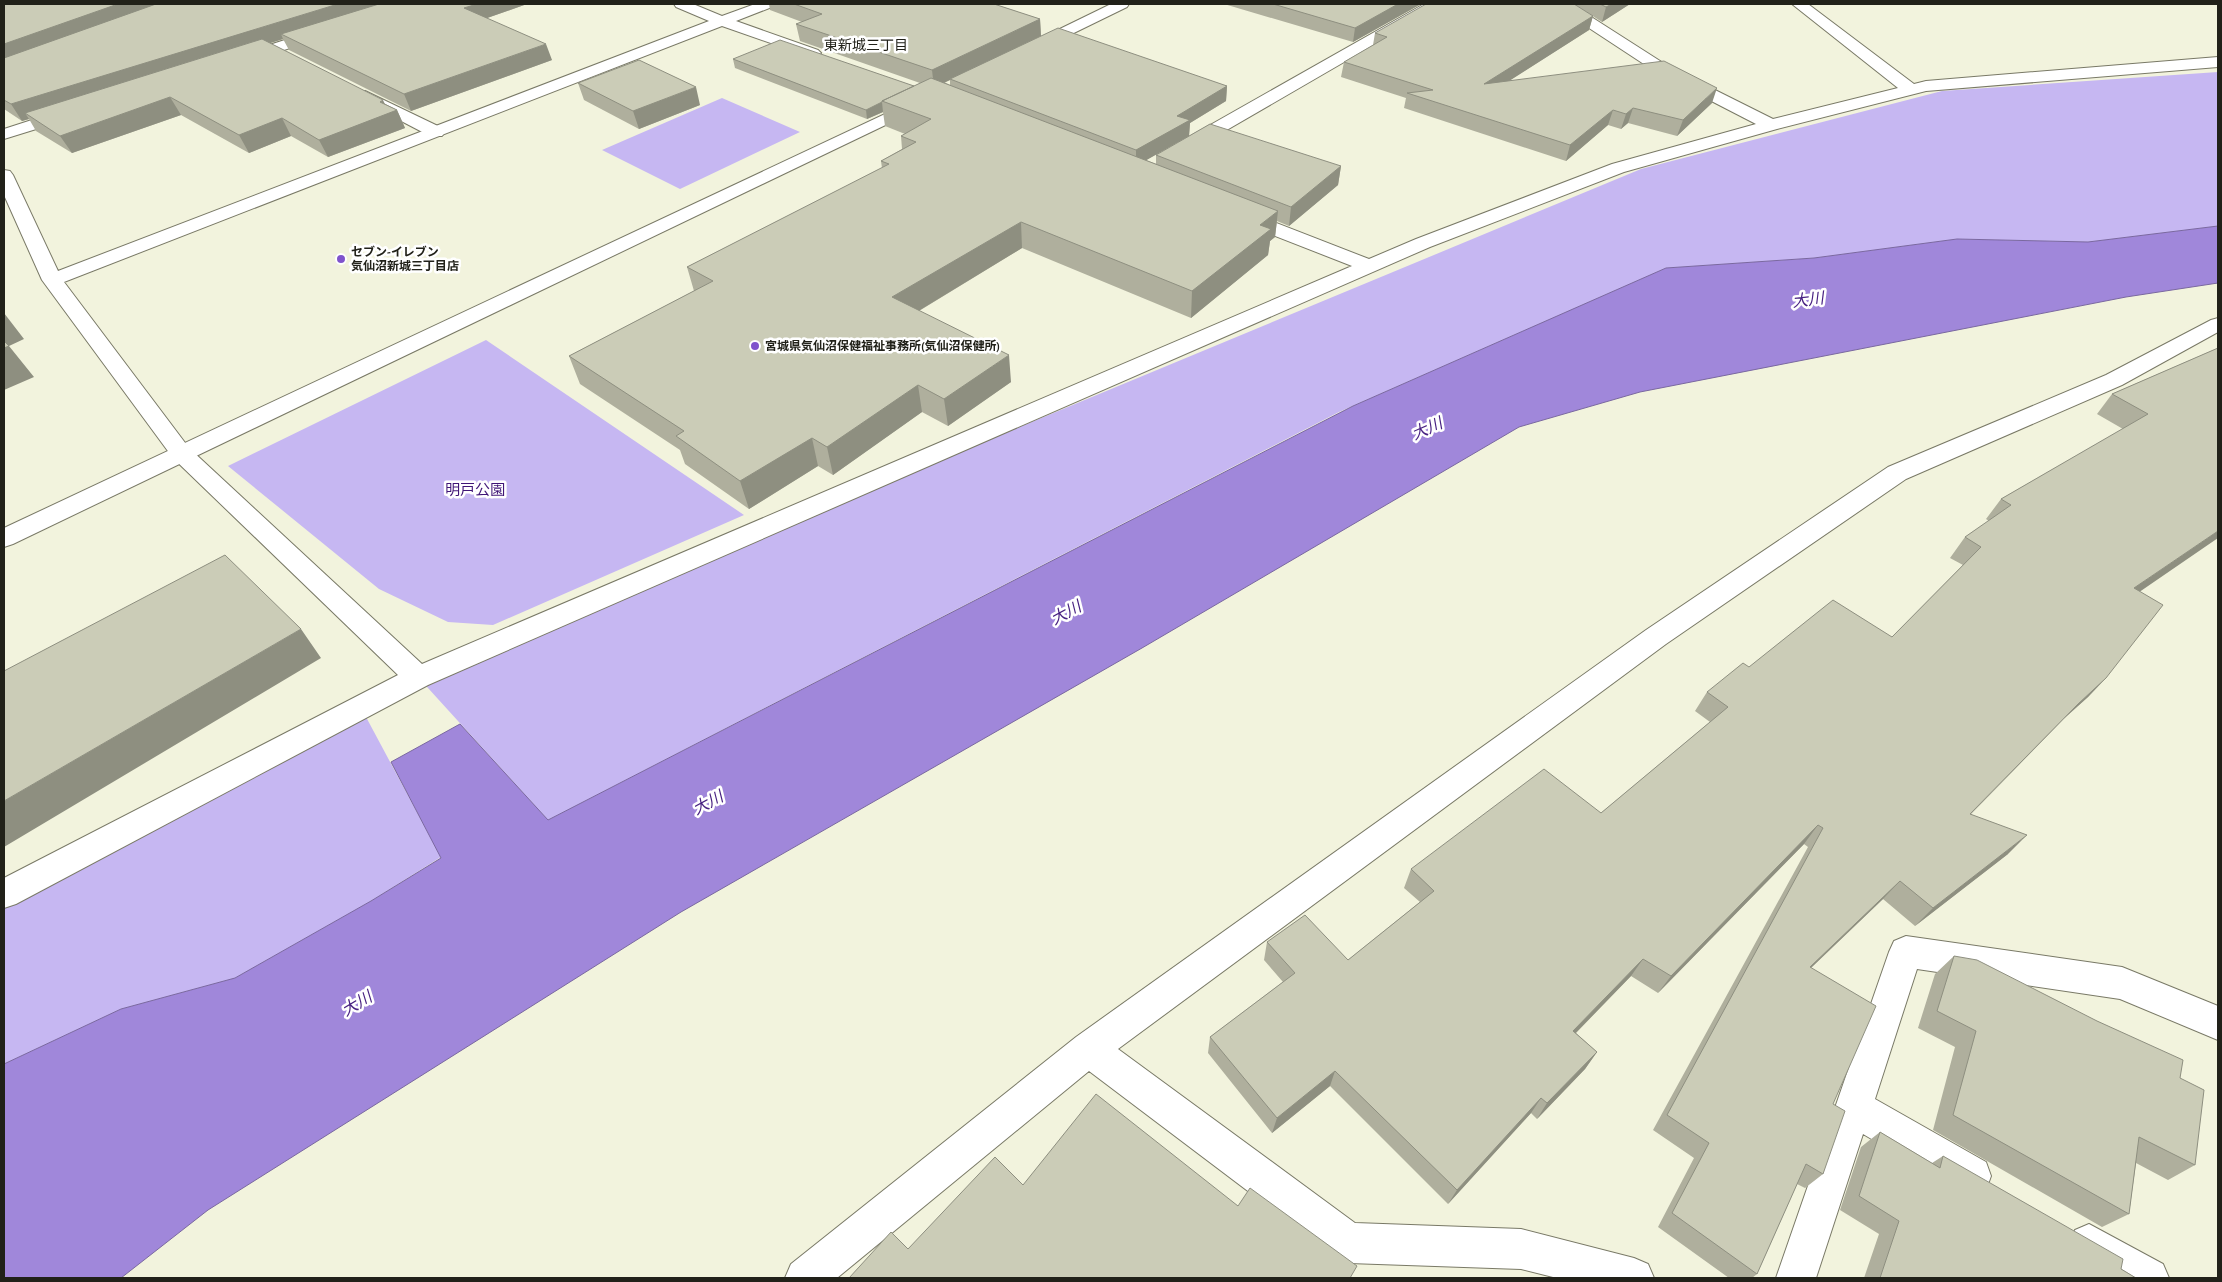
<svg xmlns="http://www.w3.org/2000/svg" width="2222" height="1282" font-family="'Alegreya Sans','Noto Sans JP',sans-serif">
	<rect width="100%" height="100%" fill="#f2f3dd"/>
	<!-- green -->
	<path fill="#c6b7f2" d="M 2218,72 L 2218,226 L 2088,242 L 1957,239 L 1814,258 L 1666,268 L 1339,412 L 548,820 L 418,677 L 1641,169 L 1942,91 Z
		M 722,98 L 800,132 L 680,189 L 602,150 Z
		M 486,340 L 744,515 L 493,625 L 448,622 L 379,589 L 228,466 Z
		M 366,717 L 441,857 L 371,901 L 235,978 L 121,1009 L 4,1064 L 4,900 Z"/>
	<!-- water -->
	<path fill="#a087da" stroke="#7a68a0" d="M 2218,226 L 2218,283 L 2126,297 L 1640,392 L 1519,427 L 1142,648 L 681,912 L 208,1210 L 121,1278 L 4,1278 L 4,1064 L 121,1009 L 235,978 L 371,901 L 441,858 L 391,762 L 460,724 L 548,820 L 1353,406 L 1666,268 L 1814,258 L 1957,239 L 2088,242 Z"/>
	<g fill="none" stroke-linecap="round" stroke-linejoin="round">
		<!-- service casing -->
		<g stroke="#797966" stroke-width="2">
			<path id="service" d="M 365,91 L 442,128 L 445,132 L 442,136 L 430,136 L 359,99 L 357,96 L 359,93 Z"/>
		</g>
		<!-- minor casing -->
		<g stroke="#797966" stroke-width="2">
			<path id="minor" d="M 674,4 L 693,4 L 722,16 L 755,4 L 774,4 L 772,7 L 736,21 L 818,50 L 821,53 L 818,56 L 808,56 L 722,26 L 64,282 L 189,448 L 422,664 L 1352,266 L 1234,220 L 1232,216 L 1234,212 L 1241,210 L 1248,212 L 1369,259 L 1416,239 L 1612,164 L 1756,124 L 1659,74 L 1557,7 L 1555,4 L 1571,4 L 1671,68 L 1773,119 L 1898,88 L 1792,4 L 1808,4 L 1914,84 L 1926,81 L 2218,57 L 2218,67 L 1926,91 L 1777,129 L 1624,172 L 1430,247 L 428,685 L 16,904 L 4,908 L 4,878 L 398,675 L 173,458 L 42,280 L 4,195 L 4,170 L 10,171 L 13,175 L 58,271 L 709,21 L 676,7 Z
				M 1424,4 L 1441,4 L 1439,7 L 1194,149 L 1182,149 L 1179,145 L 1182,141 Z
				M 322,28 L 327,30 L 330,33 L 327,36 L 241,64 L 235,62 L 233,59 L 235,56 Z
				M 69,108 L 75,109 L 77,113 L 75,117 L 4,139 L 4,129 Z
				M 2218,318 L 2218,332 L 2122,385 L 1906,479 L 1666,644 L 1118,1049 L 1355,1223 L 1521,1229 L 1634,1258 L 1648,1264 L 1654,1278 L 1557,1278 L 1521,1269 L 1349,1263 L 1335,1257 L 1089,1071 L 837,1278 L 785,1278 L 791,1264 L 1076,1037 L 1646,630 L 1888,467 L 2106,375 L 2211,320 Z
				M 1906,936 L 2122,967 L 2218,1006 L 2218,1040 L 2120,999 L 1917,969 L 1875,1099 L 1986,1162 L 1991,1176 L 1986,1190 L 1972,1195 L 1958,1190 L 1863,1134 L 1816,1278 L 1776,1278 L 1889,952 L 1894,941 Z
				M 2089,1224 L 2163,1264 L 2169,1278 L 2110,1278 L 2075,1258 L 2069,1244 L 2075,1230 Z"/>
		</g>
		<!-- tertiary casing -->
		<g stroke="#797966" stroke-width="2">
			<path id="tertiary" d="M 1111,4 L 1129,4 L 1127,7 L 1039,50 L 1029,50 L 1026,47 L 1029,44 Z
				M 917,99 L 923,101 L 925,104 L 923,107 L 13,544 L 4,547 L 4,528 Z"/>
		</g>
		<!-- service -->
		<use href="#service" fill="#fff" fill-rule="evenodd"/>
		<!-- minor -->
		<use href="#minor" fill="#fff" fill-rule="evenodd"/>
		<!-- tertiary -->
		<use href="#tertiary" fill="#fff" fill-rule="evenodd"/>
	</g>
	<!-- wall -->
	<path fill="#afaf9d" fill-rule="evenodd" d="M 4,4 L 527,4 L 487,18 L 552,60 L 411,111 L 289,50 L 283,39 L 270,43 L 397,110 L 405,128 L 328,157 L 291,136 L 249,153 L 181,115 L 72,153 L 36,131 L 29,119 L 22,121 L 4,109 Z
		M 769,4 L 994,4 L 1040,19 L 1041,36 L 1227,86 L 1226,101 L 1190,123 L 1189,136 L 1146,160 L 1156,164 L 1156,155 L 1341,166 L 1338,185 L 1289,226 L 1277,221 L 1275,237 L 1270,241 L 1268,255 L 1191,318 L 1022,248 L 919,311 L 1011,382 L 948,426 L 922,412 L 833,475 L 818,466 L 749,509 L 685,464 L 680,450 L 580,384 L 569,356 L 694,291 L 687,267 L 882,168 L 881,161 L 902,149 L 901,136 L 905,134 L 885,126 L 883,112 L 867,119 L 735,68 L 733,59 L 914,86 L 920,83 L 800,41 L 796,24 L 802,22 L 770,10 ZM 950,80 L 950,85 L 944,82 Z
		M 1224,4 L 1421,4 L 1353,42 Z
		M 1574,4 L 1630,4 L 1602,22 Z
		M 1593,16 L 1589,30 L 1510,80 L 1712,103 L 1677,136 L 1628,123 L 1621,129 L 1608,125 L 1566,161 L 1404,108 L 1406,98 L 1341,77 L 1344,62 L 1373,45 L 1375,33 Z
		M 578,83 L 700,105 L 639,129 L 584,100 Z
		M 2218,348 L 2140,592 L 2106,678 L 2088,697 L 2059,723 L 1971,814 L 2008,854 L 1915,926 L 1883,899 L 1811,968 L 1833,1104 L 1823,1174 L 1805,1188 L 1797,1184 L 1757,1274 L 1752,1278 L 1729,1278 L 1658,1227 L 1694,1158 L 1653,1130 L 1808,847 L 1804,844 L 1658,993 L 1631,976 L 1576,1033 L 1597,1052 L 1585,1069 L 1537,1119 L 1531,1113 L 1448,1204 L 1330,1086 L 1272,1133 L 1208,1053 L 1210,1037 L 1283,982 L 1264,960 L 1267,942 L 1348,960 L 1420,902 L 1404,888 L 1411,869 L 1601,813 L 1710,722 L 1695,711 L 1707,692 L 1749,667 L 1892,637 L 1963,565 L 1950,558 L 1965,537 L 1989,521 L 1986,519 L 2001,499 L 2123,429 L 2097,414 L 2112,394 Z
		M 1954,956 L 2180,1078 L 2195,1165 L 2168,1180 L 2136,1163 L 2129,1214 L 2102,1227 L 1933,1130 L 1955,1047 L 1918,1028 L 1935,974 Z
		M 1880,1132 L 1932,1163 L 1943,1156 L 2136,1278 L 1864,1278 L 1879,1234 L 1840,1210 L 1861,1147 Z"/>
	<!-- shaded-wall -->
	<path fill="#8e8f80" d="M 118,4 L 170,4 L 4,64 L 4,44 Z
		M 338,4 L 395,4 L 281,34 L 283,39 L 33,118 L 25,113 L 29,119 L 22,121 L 11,104 Z
		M 477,4 L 527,4 L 470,24 L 464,8 Z
		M 1398,4 L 1421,4 L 1353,42 L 1355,28 Z
		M 1612,4 L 1630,4 L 1602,22 L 1606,7 Z
		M 1593,16 L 1589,30 L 1481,99 L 1484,84 Z
		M 1040,19 L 1041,36 L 950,79 L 950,80 L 934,88 L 932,70 Z
		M 546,44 L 552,60 L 411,111 L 404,94 Z
		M 1227,86 L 1226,101 L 1190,123 L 1189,136 L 1136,166 L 1136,150 L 1177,116 Z
		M 696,87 L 700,105 L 639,129 L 633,111 Z
		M 1717,88 L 1712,103 L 1677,136 L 1683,120 Z
		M 170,97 L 181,115 L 72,153 L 60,136 Z
		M 383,100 L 389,113 L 397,110 L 405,128 L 328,157 L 319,140 L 380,102 Z
		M 882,102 L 883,112 L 867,119 L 866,110 Z
		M 1633,108 L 1628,123 L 1621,129 L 1626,114 Z
		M 1613,110 L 1608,125 L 1566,161 L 1570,145 Z
		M 282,118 L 291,136 L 249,153 L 239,135 Z
		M 1341,166 L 1338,185 L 1289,226 L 1291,207 Z
		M 1278,211 L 1275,237 L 1270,241 L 1268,255 L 1191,318 L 1192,291 L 1260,225 Z
		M 1021,222 L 1022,248 L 897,324 L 892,297 Z
		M 4,313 L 24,339 L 9,346 L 34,377 L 4,390 Z
		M 1009,355 L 1011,382 L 948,426 L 944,399 Z
		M 918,385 L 922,412 L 833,475 L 827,447 Z
		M 812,438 L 818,466 L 749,509 L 740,481 Z
		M 2218,531 L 2218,538 L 2116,608 L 2134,588 Z
		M 301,629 L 321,658 L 4,847 L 4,801 Z
		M 2106,678 L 2088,697 L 2059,723 L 1953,833 L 2078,704 Z
		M 1818,825 L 1804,844 L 1658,993 L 1671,976 Z
		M 2027,835 L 2008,854 L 1915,926 L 1933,908 Z
		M 1900,881 L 1883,899 L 1794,984 L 1810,967 Z
		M 1643,959 L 1631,976 L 1562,1047 L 1573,1031 Z
		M 1597,1052 L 1585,1069 L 1537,1119 L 1547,1103 Z
		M 1335,1071 L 1330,1086 L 1272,1133 L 1277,1118 Z
		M 1541,1098 L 1531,1113 L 1448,1204 L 1457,1190 Z"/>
	<!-- building -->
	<path fill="#cbccb7" stroke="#8e8f80" d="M 4,4 L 118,4 L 4,44 Z
		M 156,4 L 338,4 L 11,104 L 4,100 L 4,58 Z
		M 379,4 L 477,4 L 464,8 L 546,44 L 404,94 L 281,34 Z
		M 794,4 L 994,4 L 1040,19 L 932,70 L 796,24 L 822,14 Z
		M 1273,4 L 1398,4 L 1355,28 Z
		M 1426,4 L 1574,4 L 1593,16 L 1484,84 L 1664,61 L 1717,88 L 1683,120 L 1633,108 L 1626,114 L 1613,110 L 1570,145 L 1407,93 L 1433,90 L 1344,62 L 1387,37 L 1375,33 Z
		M 1600,4 L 1612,4 L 1606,7 Z
		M 1058,28 L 1227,86 L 1177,116 L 1190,120 L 1136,150 L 950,79 Z
		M 262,39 L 383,100 L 380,102 L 397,110 L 319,140 L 282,118 L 239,135 L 170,97 L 60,136 L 25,113 Z
		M 780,40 L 914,86 L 882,101 L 882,102 L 866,110 L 733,59 Z
		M 639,60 L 696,87 L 633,111 L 578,83 Z
		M 931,78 L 1278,211 L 1260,225 L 1271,229 L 1192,291 L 1021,222 L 892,297 L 1009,355 L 944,399 L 918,385 L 827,447 L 812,438 L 740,481 L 676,436 L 684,431 L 569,356 L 713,281 L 687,267 L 889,164 L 881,161 L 916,142 L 901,136 L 931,119 L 882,101 Z
		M 1210,124 L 1341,166 L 1291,207 L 1156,155 Z
		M 4,341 L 9,346 L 4,348 Z
		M 2218,348 L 2218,531 L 2134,588 L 2163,605 L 2106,678 L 2078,704 L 1970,814 L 2027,835 L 1933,908 L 1900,881 L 1810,967 L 1876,1006 L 1833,1104 L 1845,1111 L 1823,1174 L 1806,1164 L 1757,1274 L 1672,1213 L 1709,1143 L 1667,1115 L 1823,828 L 1818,825 L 1671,976 L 1643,959 L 1573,1031 L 1597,1052 L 1547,1103 L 1541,1098 L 1457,1190 L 1335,1071 L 1277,1118 L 1210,1037 L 1295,973 L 1267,942 L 1305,915 L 1348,960 L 1434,891 L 1411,869 L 1544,769 L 1601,813 L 1728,707 L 1707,692 L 1743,663 L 1749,667 L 1833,600 L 1892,637 L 1981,547 L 1965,537 L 2011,505 L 2001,499 L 2148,414 L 2112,394 Z
		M 225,555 L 301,629 L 4,801 L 4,671 Z
		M 1954,956 L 1977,960 L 2097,1021 L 2183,1060 L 2180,1078 L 2204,1090 L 2195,1165 L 2139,1137 L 2129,1214 L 1953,1115 L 1976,1031 L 1937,1011 Z
		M 1096,1094 L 1238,1206 L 1250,1188 L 1357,1266 L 1350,1278 L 849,1278 L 891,1232 L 908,1249 L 995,1157 L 1023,1185 Z
		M 1880,1132 L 1940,1168 L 1943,1156 L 2123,1259 L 2121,1269 L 2136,1278 L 1880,1278 L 1899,1221 L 1859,1196 Z"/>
	<!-- markers -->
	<g fill="#7f53cc" stroke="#fff" stroke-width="2">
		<circle cx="341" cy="259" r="5"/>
		<circle cx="755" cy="346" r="5"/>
	</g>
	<g text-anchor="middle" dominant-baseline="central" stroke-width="5" stroke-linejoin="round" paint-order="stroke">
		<!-- far-poi labels -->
		<g font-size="12" font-weight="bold" fill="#212119" stroke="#fff" text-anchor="start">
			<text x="351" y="252">セブン-イレブン<tspan x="351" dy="14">気仙沼新城三丁目店</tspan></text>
			<text x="765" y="346">宮城県気仙沼保健福祉事務所(気仙沼保健所)</text>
		</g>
		<!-- far-neighbourhood labels -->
		<g font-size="14" fill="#212119" stroke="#fff">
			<text x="866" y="46">東新城三丁目</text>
		</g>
		<!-- park labels -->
		<g font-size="15" fill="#401677" stroke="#fff">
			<text x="475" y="490">明戸公園</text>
		</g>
		<!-- water labels -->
		<g font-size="16" font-style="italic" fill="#482282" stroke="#fff">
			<text transform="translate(1808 300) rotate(-7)">大川</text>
			<text transform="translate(1427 429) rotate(-24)">大川</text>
			<text transform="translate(1066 613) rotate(-28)">大川</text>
			<text transform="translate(708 803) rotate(-28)">大川</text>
			<text transform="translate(357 1004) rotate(-31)">大川</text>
		</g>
	</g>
	<!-- border -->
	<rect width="2222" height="1282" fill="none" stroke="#212119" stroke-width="10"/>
</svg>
